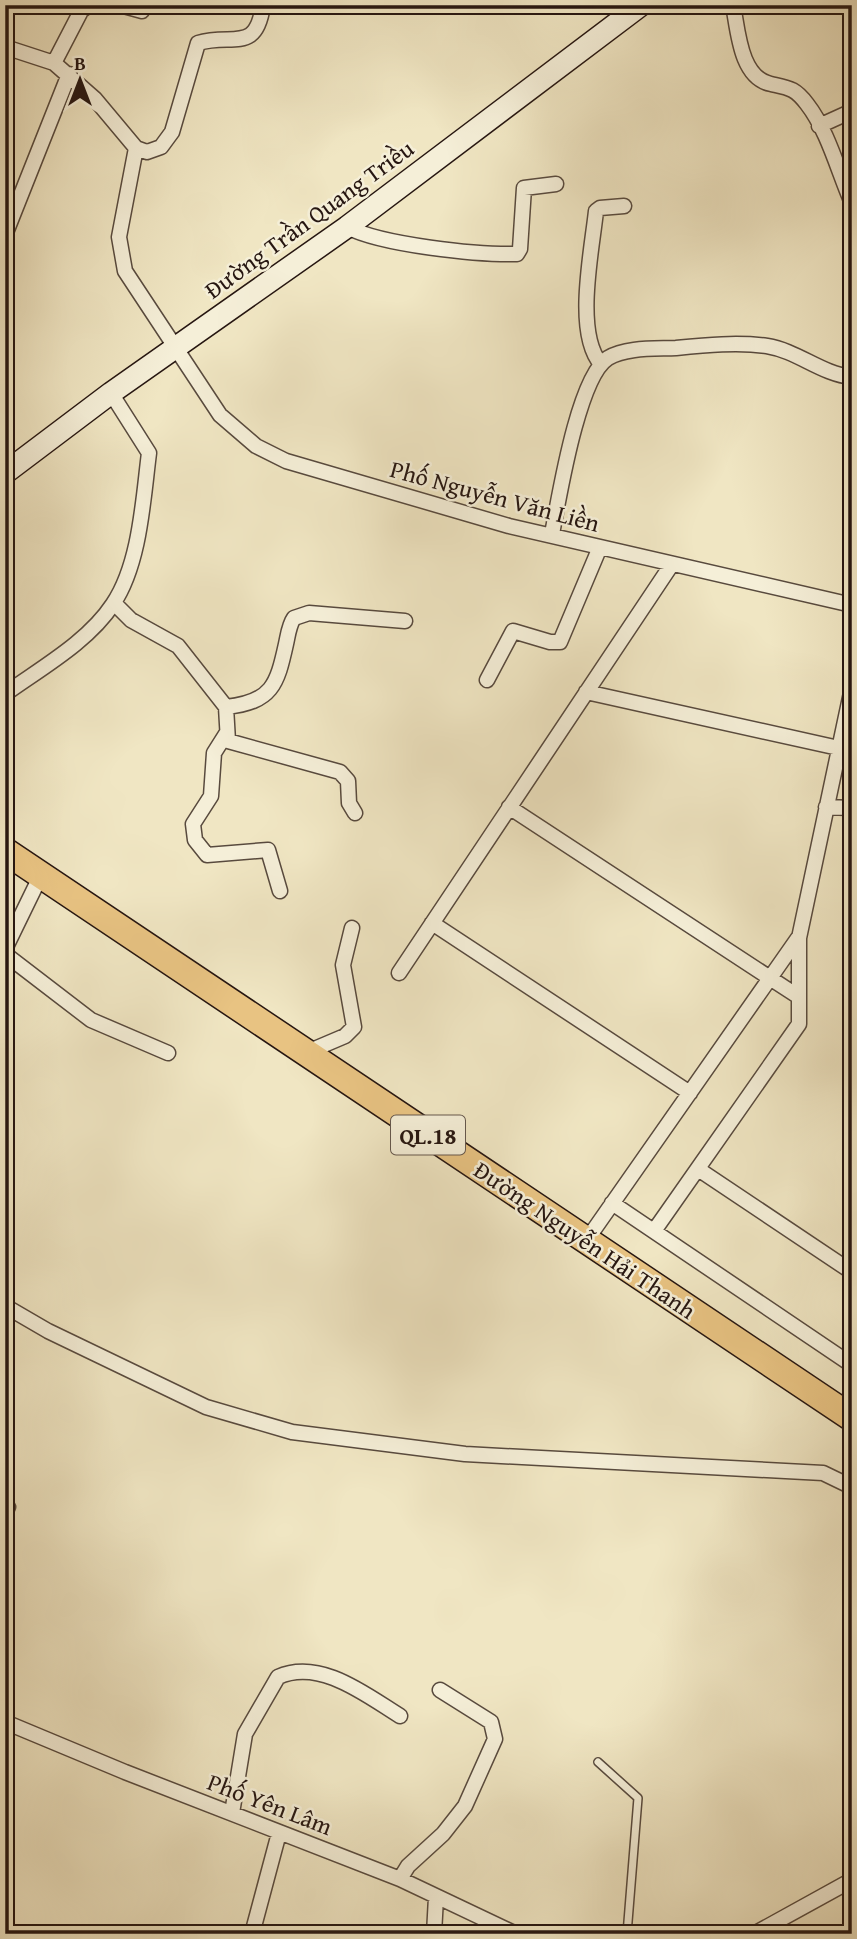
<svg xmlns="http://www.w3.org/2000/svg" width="857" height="1939" font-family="'Gentium Book Plus',serif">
	<rect width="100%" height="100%" fill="#f0e6c3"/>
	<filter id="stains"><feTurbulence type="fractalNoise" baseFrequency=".00286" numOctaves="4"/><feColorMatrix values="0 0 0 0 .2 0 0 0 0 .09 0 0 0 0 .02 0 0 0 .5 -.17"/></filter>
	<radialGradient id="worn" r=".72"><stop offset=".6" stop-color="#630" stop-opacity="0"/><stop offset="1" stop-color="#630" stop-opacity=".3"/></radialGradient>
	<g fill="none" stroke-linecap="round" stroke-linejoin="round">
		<!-- lane casing -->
		<g stroke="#584a3e" stroke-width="10">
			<path id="lane" d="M 598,1762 L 638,1798 L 627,1934"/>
		</g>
		<!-- street casing -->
		<g stroke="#584a3e" stroke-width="17">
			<path id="street" d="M 120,5 L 142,11
				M 733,5 C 738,30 740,78 771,84 C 789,88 795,88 807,104 C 828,131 838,171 852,203
				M 5,47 L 54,63 L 95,99 L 136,148 L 147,152 L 161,147 L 172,132 L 198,43 C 232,32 256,55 263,5
				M 54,63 L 81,11 L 89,5
				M 819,126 L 852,111
				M 136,148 L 119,237 L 125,271 L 220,415 L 256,446 L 286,461 L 509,526 L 852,605
				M 347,227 C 382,245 477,255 517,254 L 520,249 L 524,188 L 556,184
				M 5,235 L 69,74
				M 601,364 C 574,333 592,250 596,211 L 600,208 L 624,206
				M 552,534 C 559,498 578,377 608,358 C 626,347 656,349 676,348 C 706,345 738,342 767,346 C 798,351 821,374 852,377
				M 114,603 L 131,620 L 178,646 L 226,707 L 228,741 L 340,772 L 348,781 L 349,803 L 355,813
				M 487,680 L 513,631 L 550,642 L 560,642 L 600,547
				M 586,692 L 852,751
				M 5,694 C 41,668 88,642 113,604 C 140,564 143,500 149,453 L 111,393
				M 226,707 C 272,702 277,685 286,644 C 288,635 289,625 294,618 L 309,613 L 405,621
				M 226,734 L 214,753 L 211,796 L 193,824 L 195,840 L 207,855 L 268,850 L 280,891
				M 509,807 L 799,997
				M 826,807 L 852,808
				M 432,923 L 690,1093
				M 5,949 L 41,875
				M 5,954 L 91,1020 L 168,1053
				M 399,973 L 672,564
				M 305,1053 L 345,1036 L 354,1027 L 343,965 L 352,928
				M 698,1169 L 852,1272
				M 612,1203 L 852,1365
				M 654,1231 L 799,1024 L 799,938 L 852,688
				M 586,1241 L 798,938
				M 5,1306 L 48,1331 L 206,1407 L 292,1432 L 465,1454 L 823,1473 L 852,1487
				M 5,1505 L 8,1507
				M 5,1722 L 125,1772 L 400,1879 L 516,1934
				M 232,1813 L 245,1734 L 278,1677 C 320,1658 366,1695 400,1716
				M 400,1879 L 408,1866 L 443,1834 L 465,1806 L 495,1739 L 491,1722 L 440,1690
				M 252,1934 L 279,1833
				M 434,1934 L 436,1897
				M 754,1934 L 852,1880"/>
		</g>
		<!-- secondary casing -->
		<g stroke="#261611" stroke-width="24">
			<path id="secondary" d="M 5,473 L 111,393 L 347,227 L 641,5"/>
		</g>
		<!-- highway casing -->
		<g stroke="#261611" stroke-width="29">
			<path id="highway" d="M 5,851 L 852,1418"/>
		</g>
		<!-- lane -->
		<use href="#lane" stroke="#f5efd8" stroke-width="7"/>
		<!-- street -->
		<use href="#street" stroke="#f5efd8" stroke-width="14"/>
		<!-- secondary -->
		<use href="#secondary" stroke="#f5efd8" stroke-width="21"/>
		<!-- highway -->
		<use href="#highway" stroke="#e8c382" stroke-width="26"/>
	</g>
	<g text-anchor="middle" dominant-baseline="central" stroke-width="5" stroke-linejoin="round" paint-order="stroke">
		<!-- shield labels -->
		<rect fill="#f5efd8" stroke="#64574d" stroke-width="2" x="391" y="1115.5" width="74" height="39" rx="5"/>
		<g font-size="23" font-weight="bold" fill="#261611">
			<text x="428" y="1135">QL.18</text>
		</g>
		<!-- street labels -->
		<g font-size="24" fill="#261611" stroke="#f5efd8">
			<text transform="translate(309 219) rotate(-36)">Đường Trần Quang Triều</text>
			<text transform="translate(495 496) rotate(15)">Phố Nguyễn Văn Liền</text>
			<text transform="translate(585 1240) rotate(34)">Đường Nguyễn Hải Thanh</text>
			<text transform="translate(270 1804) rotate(21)">Phố Yên Lâm</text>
		</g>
	</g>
	<!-- margin -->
	<rect width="857" height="1939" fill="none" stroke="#f0e6c3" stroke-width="28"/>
	<rect x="7" y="7" width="843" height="1925" fill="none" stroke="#261611" stroke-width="3.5"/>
	<rect x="14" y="14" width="829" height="1911" fill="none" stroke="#261611" stroke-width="2"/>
	<!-- north arrow -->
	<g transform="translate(80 80)" stroke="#f5efd8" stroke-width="5" paint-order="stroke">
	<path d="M0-5L12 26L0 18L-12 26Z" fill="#261611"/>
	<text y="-10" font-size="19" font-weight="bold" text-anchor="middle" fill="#261611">B</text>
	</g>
	<rect width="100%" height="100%" filter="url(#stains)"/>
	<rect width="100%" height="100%" fill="url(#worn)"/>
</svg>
